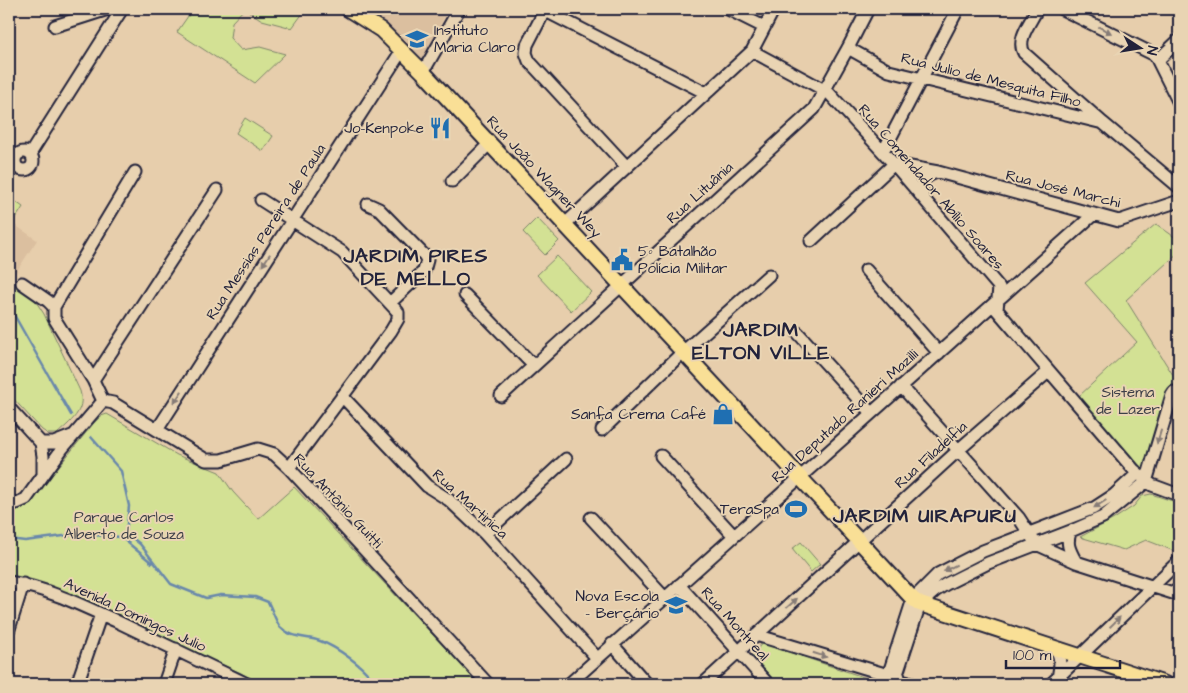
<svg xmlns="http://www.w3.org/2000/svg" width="1188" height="693" font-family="'Architects Daughter',sans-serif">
	<rect width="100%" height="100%" fill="#e7ceac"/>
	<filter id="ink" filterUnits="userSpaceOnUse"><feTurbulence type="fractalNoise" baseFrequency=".02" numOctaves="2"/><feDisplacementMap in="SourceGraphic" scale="10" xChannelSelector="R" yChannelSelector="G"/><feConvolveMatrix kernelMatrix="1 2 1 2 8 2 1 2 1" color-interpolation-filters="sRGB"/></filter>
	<g filter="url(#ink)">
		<!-- built -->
		<path fill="#dbbf9f" d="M 365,9 L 448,9 L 423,59 L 381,19 Z
			M 9,221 L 37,240 L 9,283 Z"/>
		<!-- green -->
		<path fill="#d3e194" stroke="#7a8268" d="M 193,9 L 244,9 L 232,22 L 230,38 L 241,50 L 260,47 L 285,54 L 255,83 L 177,32 Z
			M 245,9 L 306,9 L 292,28 L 262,20 Z
			M 245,118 L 273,136 L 263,151 L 236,133 Z
			M 9,197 L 23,207 L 16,218 L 9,214 Z
			M 537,218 L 559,241 L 545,255 L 523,232 Z
			M 1156,224 L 1179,240 L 1179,252 L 1126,300 L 1178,383 L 1168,391 L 1146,464 L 1142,468 L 1137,467 L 1078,397 L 1137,342 L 1085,283 Z
			M 557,256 L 591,292 L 571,311 L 537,275 Z
			M 10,280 L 31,294 L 44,314 L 80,391 C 86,411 70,422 57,434 L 48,434 L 42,430 L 9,394 L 9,283 Z
			M 107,414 L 177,455 L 219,472 L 233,492 L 258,519 L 294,487 L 479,684 L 259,684 L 241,673 L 157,636 L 9,577 L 9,507 L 18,508 L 30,502 L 93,424 L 101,416 Z
			M 1151,494 L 1179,503 L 1179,553 L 1146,540 L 1124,550 L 1080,537 L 1114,519 L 1134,506 L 1142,496 Z
			M 801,542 L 820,564 L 811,572 L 792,549 Z
			M 762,643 L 878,682 L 877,684 L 778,684 L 752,656 Z"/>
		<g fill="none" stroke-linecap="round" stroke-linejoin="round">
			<!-- stream -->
			<path stroke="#6988ab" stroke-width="2.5" d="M 9,306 L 71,415
				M 91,437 L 121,471 L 129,506 L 126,533 L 140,544 L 171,584 L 206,598 L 221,595 L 255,597 L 268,602 C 272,609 275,620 280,627 C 292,639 306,636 320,641 C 335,646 369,669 374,684
				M 9,539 L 25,541 L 79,534 L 121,537 L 152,563"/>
			<!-- minor casing -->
			<g stroke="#22223b" stroke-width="15">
				<path id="minor" d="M 542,9 L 706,93
					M 728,9 L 764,27
					M 1037,9 C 1031,22 1016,39 1024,53 L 1103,123 L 1179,187
					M 1062,9 L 1155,55 L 1179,103
					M 545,10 L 527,45 L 526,53 L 529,61 L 626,166
					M 55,26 L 108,9
					M 848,48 L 889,71 L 1103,123
					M 752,51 L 828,92 L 894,164 L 999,287 L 997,310 L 1134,470 L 1152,485 L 1179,495
					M 1158,60 L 1179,40
					M 423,72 L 459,9
					M15 161a9 9 0 1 1 18 0a9 9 0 1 1-18 0Z
					M 883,152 L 958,9
					M 30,154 L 122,9
					M 452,181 L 490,143
					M 923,197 C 920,182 923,176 938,172
					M 261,200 L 342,252 L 398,312 L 398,319 L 391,331 L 289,468
					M 368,204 L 379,209 L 424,255 L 427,260 L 424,271 L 391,302
					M 565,224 L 752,51 L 774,9
					M 811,241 L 894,164 L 938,172 L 1119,221 L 1179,201
					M 866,270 L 939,353
					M 22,283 L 48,301 L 54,307 L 54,318 L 93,380 L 103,401
					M 465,295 L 533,365
					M 54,307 L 135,172
					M 798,333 L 871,413
					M 93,380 L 217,190
					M 901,386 L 1019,518 L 1036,544 L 1076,562 L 1179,595
					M 342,396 L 427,486 L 449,500 L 485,534 L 597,658
					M 501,396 L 814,109 L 848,48 L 868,9
					M 103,401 L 113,403 L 206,460 L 221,460 L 258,449 L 274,454 L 289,468 L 488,684
					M 9,408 L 41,443 L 43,456 L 43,475
					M 157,430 L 402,50
					M 602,430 L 684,351 L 769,275
					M 41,443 L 54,443 L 72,436
					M 661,456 L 734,536
					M 9,501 L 17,503 L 26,499 L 62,449 L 103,401
					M 591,518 L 665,598
					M 1071,531 C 1065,543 1070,551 1076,562
					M 485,534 L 566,459
					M 9,582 C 47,588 81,605 116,621 C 160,642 203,663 247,684
					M 679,585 L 768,684
					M 9,629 L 23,584
					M 756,635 L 888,675
					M 612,644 L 647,684
					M 1055,648 C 1062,657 1060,668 1058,678
					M887 678a6 6 0 1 1 12 0a6 6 0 1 1-12 0Z
					M 889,673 L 913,599 L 938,574 L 983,551 L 1094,508 L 1114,495 L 1137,474
					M 897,674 L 920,604 L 935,591 L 946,584 L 988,563 L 1071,531 L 1103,517 L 1146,482 L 1172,395 L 1174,392 L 1179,393
					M 898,680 L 912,684
					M 77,684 L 101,614
					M 164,684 L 176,649
					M 569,684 L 1094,214
					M 703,684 L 963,446 L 1048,372
					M 1051,684 L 1179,561"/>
			</g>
			<!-- major casing -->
			<g stroke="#22223b" stroke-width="18">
				<path id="major" d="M 348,9 L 381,30 L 423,72 L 913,599 L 920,604 L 1165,684"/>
			</g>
			<!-- minor -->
			<use href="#minor" stroke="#e9d4b3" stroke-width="11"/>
			<!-- major -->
			<use href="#major" stroke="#f9df96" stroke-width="14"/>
		</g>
		<!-- one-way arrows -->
		<defs><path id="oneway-solid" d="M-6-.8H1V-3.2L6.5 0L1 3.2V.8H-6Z" transform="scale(1.25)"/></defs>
		<g fill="#867b77">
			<use href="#oneway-solid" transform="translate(1105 30) rotate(27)"/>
			<use href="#oneway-solid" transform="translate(266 260) rotate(123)"/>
			<use href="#oneway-solid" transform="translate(178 397) rotate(123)"/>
			<use href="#oneway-solid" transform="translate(1159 437) rotate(107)"/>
			<use href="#oneway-solid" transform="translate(1100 504) rotate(148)"/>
			<use href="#oneway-solid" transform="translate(950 568) rotate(153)"/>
			<use href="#oneway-solid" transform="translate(792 603) rotate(-42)"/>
			<use href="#oneway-solid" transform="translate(1115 622) rotate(-44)"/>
			<use href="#oneway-solid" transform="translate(820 655) rotate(17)"/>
		</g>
	</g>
	<!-- icons -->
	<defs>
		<g id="school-bare" transform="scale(1.725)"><path d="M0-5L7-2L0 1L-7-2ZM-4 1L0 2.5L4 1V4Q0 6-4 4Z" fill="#1f6fb2" stroke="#e9d4b3" stroke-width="2.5" paint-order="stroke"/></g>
		<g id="restaurant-bare" transform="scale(1.725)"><path d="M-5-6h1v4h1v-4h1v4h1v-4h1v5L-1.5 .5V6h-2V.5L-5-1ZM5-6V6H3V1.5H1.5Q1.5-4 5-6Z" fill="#1f6fb2" stroke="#e9d4b3" stroke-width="2.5" paint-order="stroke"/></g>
		<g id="civic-bare" transform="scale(1.725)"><path d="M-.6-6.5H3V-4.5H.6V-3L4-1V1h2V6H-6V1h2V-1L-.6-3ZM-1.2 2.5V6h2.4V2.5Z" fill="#1f6fb2" stroke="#e9d4b3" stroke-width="2.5" paint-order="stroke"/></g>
		<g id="shop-bare" transform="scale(1.725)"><path d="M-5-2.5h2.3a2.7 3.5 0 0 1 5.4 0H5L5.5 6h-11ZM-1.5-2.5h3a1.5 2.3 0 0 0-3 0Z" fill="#1f6fb2" stroke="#e9d4b3" stroke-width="2.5" paint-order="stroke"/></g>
		<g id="stadium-bare" transform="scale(1.725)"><path d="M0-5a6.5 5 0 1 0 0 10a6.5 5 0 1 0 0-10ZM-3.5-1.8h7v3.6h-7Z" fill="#1f6fb2" stroke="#e9d4b3" stroke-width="2.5" paint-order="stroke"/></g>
	</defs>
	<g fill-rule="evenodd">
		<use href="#school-bare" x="417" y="39"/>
		<use href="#restaurant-bare" x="440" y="128"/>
		<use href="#civic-bare" x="622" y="260"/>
		<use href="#shop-bare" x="723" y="414"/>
		<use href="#stadium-bare" x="796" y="509"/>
		<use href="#school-bare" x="676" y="605"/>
	</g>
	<g text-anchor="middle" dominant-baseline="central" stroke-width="4" stroke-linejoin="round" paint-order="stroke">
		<!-- poi labels -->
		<g font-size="15" fill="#22223b" stroke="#e9d4b3" text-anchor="end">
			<text x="434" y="30" text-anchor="start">Instituto<tspan x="434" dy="17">Maria Claro</tspan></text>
			<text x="424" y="128">Jo-Kenpoke</text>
			<text x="638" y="251" text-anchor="start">5º Batalhão<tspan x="638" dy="17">Polícia Militar</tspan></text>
			<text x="706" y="414">Sanfa Crema Café</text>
			<text x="779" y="509">TeraSpa</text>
			<text x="659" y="596">Nova Escola<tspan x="659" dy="17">- Berçário</tspan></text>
		</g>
		<!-- street labels -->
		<g font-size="15" fill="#22223b" stroke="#e9d4b3">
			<text transform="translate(991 80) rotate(14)">Rua Julio de Mesquita Filho</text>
			<text transform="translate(544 177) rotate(47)">Rua João Wagner Wey</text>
			<text transform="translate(931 187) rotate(49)">Rua Comendador Abílio Soares</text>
			<text transform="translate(1063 189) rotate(14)">Rua José Marchi</text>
			<text transform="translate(700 193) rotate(-42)">Rua Lituânia</text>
			<text transform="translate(266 232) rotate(-57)">Rua Messias Pereira de Paula</text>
			<text transform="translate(845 416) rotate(-42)">Rua Deputado Ranieri Mazilli</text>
			<text transform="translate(931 455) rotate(-42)">Rua Filadelfia</text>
			<text transform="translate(338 501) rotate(47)">Rua Antônio Guitti</text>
			<text transform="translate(470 504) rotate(42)">Rua Martinica</text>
			<text transform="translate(135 615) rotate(25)">Avenida Domingos Julio</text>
			<text transform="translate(735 624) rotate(48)">Rua Montreal</text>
		</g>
		<!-- park labels -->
		<g font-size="15" fill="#3d3f48" stroke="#e9d4b3">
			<text x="1128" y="392">Sistema<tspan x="1128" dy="17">de Lazer</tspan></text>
			<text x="124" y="517">Parque Carlos<tspan x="124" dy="17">Alberto de Souza</tspan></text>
		</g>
		<!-- district labels -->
		<g font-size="20" font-weight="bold" letter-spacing="1" fill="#22223b" stroke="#e9d4b3">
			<text x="416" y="256">JARDIM PIRES<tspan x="416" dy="23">DE MELLO</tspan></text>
			<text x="761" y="330">JARDIM<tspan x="761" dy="23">ELTON VILLE</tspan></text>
			<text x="925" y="516">JARDIM UIRAPURU</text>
		</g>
	</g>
	<!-- margin -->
	<rect width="1188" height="693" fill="none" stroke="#e9d4b3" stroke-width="30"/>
	<rect x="15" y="15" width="1158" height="663" fill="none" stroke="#22223b" stroke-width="2" filter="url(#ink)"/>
	<!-- north arrow -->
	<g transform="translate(1140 48) rotate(102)" stroke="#e9d4b3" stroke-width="4" paint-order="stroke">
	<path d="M0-4L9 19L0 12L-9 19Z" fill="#22223b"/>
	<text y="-8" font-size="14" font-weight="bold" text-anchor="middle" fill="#22223b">N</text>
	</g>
	<!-- scale -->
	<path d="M1006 660v8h114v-8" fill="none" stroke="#22223b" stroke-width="2.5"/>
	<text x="1013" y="660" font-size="15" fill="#22223b" stroke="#e9d4b3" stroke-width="4" paint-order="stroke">100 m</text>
</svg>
